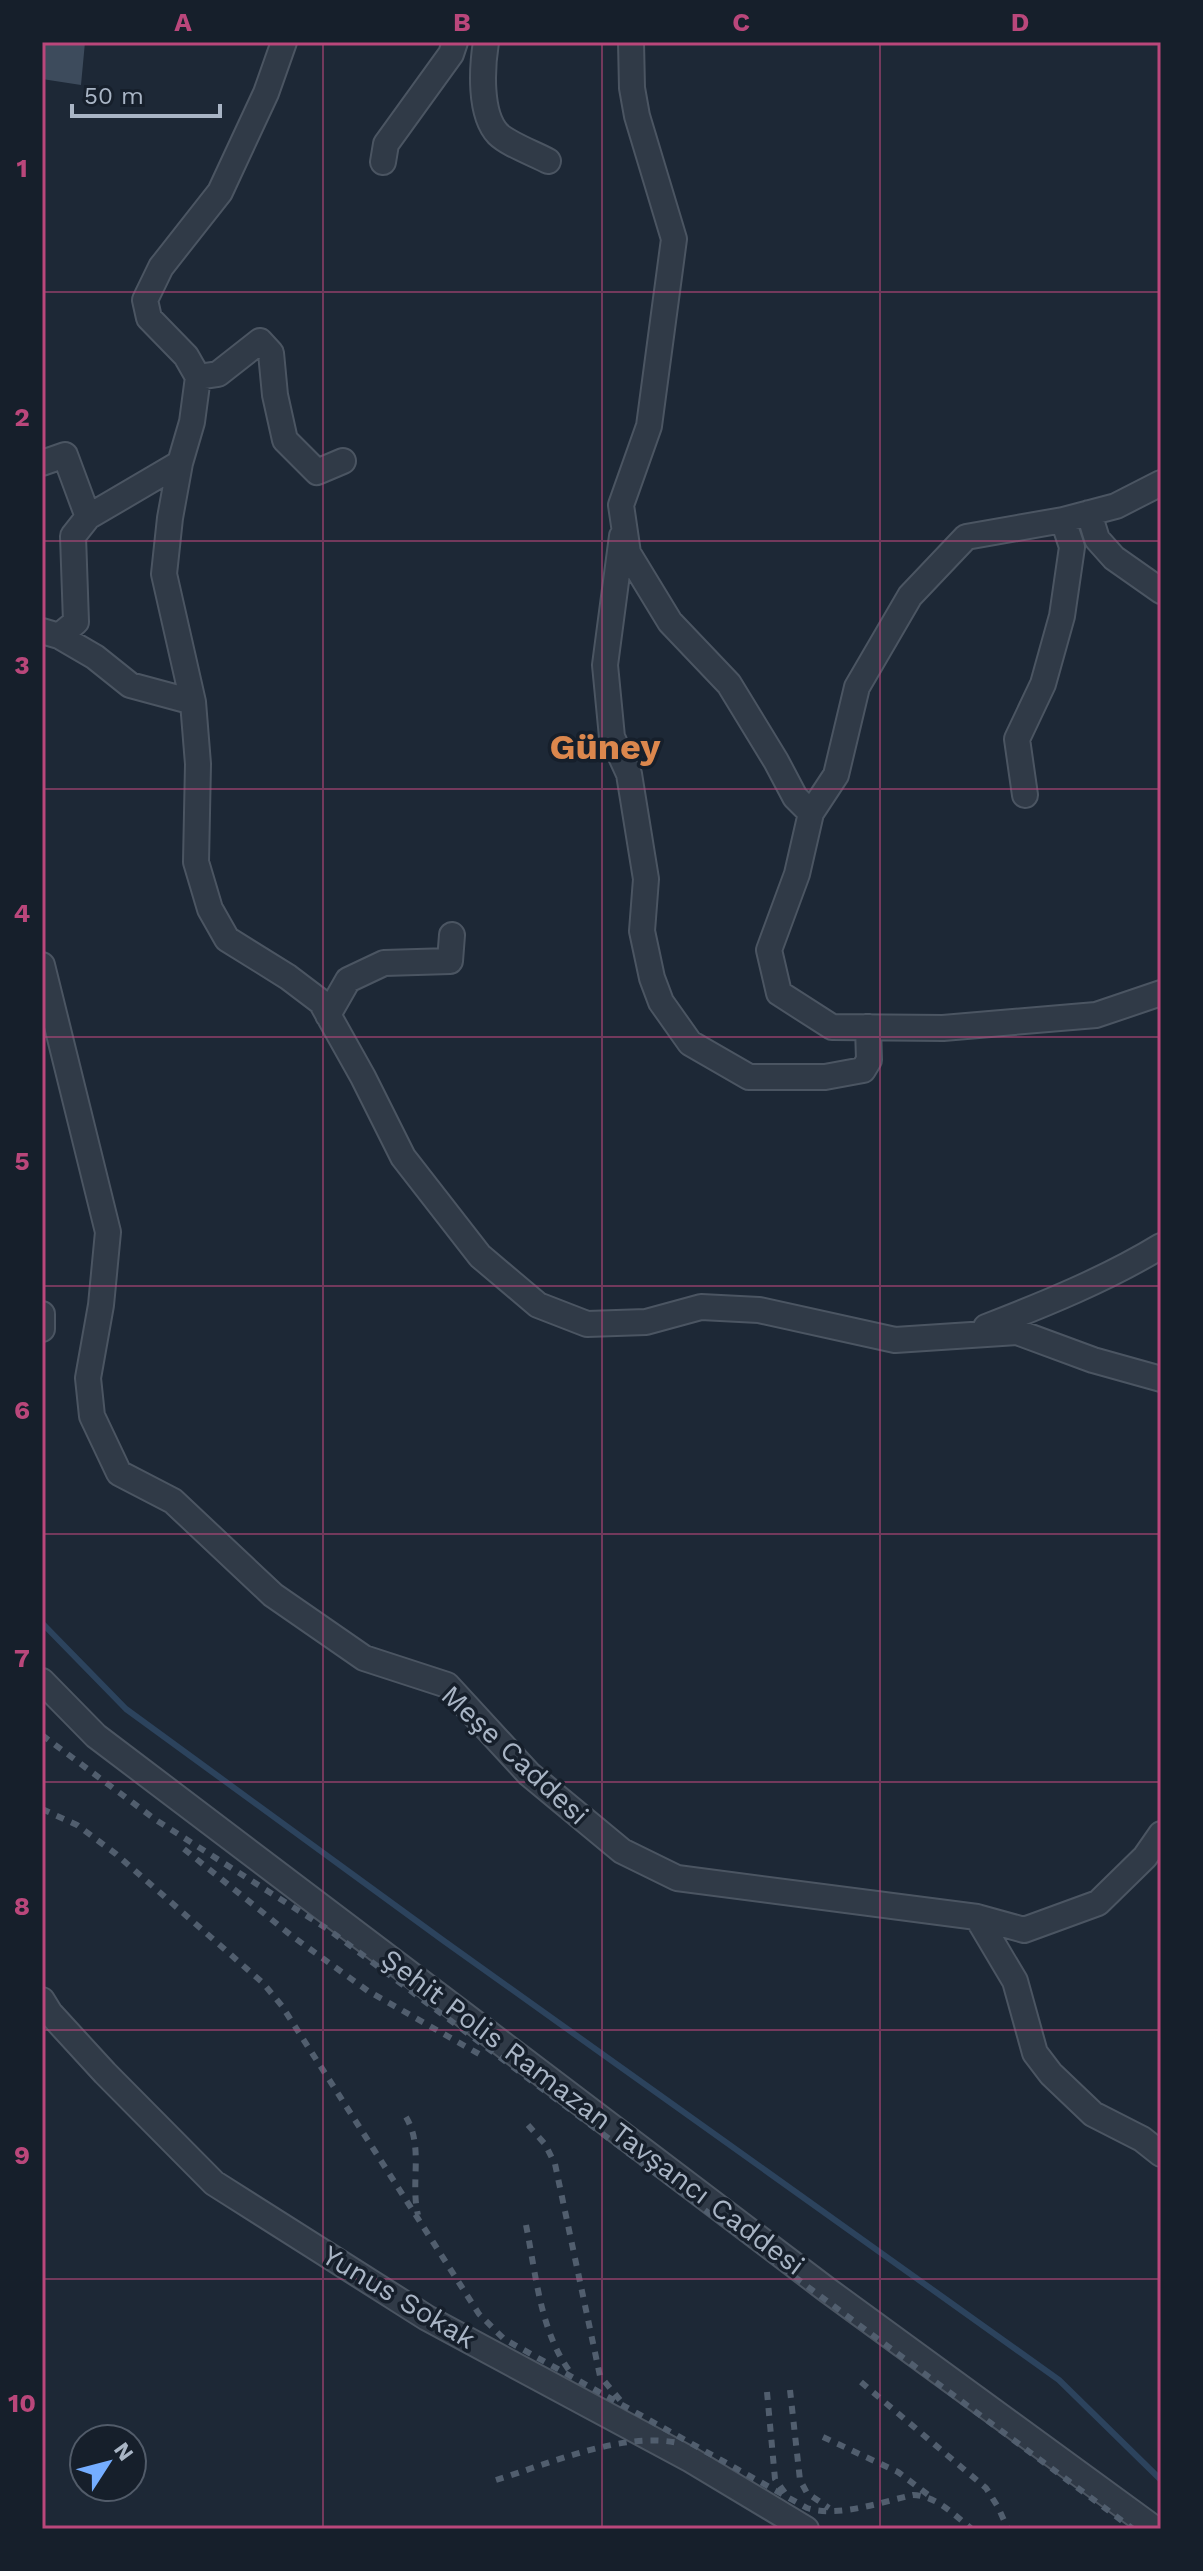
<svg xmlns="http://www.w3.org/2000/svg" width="1203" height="2571" font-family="'Work Sans',sans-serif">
	<rect width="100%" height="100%" fill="#1d2836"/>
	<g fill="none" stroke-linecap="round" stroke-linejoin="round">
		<!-- stream -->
		<path stroke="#2c435d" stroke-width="6" d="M 42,1623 L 126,1709 L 444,1941 L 1059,2380 L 1161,2480"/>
	</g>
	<!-- building -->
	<path fill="#3d4b5c" d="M 42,42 L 85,42 L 81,85 L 42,79 Z"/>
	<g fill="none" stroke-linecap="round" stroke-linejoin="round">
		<!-- minor casing -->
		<g stroke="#4b5562" stroke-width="28">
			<path id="minor" d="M 284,42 L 266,93 L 220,192 L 161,267 L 145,300 L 149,318 L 186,356 L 198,377 L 192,422 L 180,463 L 170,518 L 164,574 L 193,702 L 198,764 L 196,862 L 210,909 L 227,939 L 288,977 L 321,1002 L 363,1077 L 403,1157 L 480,1256 L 538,1305 L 587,1324 L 646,1322 L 701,1307 L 759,1310 L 895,1340 L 1017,1332 L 1093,1360 L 1161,1379
				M 486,42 C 482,67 479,114 498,134 C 508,144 535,154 548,161
				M 631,42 L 632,88 L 637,116 L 674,239 L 649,426 L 621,505 L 628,553 L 670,622 L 729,684 L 776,761 L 795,797 L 811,813 L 836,775 L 857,687 L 910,596 L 966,537 L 1063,520 L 1116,506 L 1161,483
				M 383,162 L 386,144 L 451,54 L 455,42
				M 198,377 L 218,374 L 260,341 L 271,353 L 275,395 L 285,440 L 317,472 L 343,461
				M 42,463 L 65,455 L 88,517 L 73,536 L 76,622 L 59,636 L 42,631
				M 1089,513 L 1097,539 L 1114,558 L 1161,591
				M 88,517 L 180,463
				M 622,536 L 605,665 L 612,737 L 629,774 L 646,879 L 642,931 L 652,978 L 661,1002 L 690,1043 L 749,1077 L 825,1077 L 863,1070 L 869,1060 L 868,1027
				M 59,636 L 95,657 L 130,685 L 193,702
				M 1025,795 L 1017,739 L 1043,684 L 1062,616 L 1072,547 L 1063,520
				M 811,813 L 797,874 L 769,950 L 779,993 L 832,1027 L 943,1028 L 1096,1015 L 1161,993
				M 42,965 L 108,1232 L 101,1305 L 88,1378 L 92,1416 L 119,1473 L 173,1501 L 273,1595 L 364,1658 L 447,1685 L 529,1774 L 622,1851 L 677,1878 L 977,1917 L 1024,1930 L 1098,1903 L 1145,1857 L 1161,1834
				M 328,1015 L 348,980 L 384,963 L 450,961 L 452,935
				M 42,1314 L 42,1329
				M 986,1327 C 1045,1304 1107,1279 1161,1246
				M 42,1681 L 96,1736 L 826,2289 L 1155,2529
				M 977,1917 L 1015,1981 L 1035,2053 L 1051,2074 L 1093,2114 L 1142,2139 L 1161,2154
				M 42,2000 L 50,2013 L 105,2073 L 214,2183 L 427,2318 L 691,2460 L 806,2529"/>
		</g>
		<!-- minor -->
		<use href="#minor" stroke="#303a47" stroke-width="24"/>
		<!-- rail -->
		<path stroke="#515e6e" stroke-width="6" stroke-dasharray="8 8" stroke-linecap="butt" d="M 42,1735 L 156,1820 L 329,1930 L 1133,2529
			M 42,1809 L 77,1825 L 116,1854 L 263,1983 L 282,2006 L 479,2314 L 504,2339 L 807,2508 C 839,2518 880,2502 913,2495 C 937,2496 954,2515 972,2529
			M 184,1849 L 292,1936 L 368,1991 L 479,2054
			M 406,2117 C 424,2147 410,2182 418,2215
			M 528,2125 L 545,2144 L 555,2164 L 600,2376 L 620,2400
			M 526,2225 C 536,2274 540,2332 571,2373
			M 861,2382 L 986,2488 L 998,2507 L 1008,2529
			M 790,2390 L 800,2480 L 807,2493 L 829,2508
			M 767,2392 L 775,2479 L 788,2497
			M 823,2437 L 898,2472 L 931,2497
			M 496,2480 C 548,2464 624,2431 678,2443"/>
	</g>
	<!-- grid -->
	<path fill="none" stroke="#ba477b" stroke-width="2" stroke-opacity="0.55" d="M 323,42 L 323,2529M 602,42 L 602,2529M 880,42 L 880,2529M 42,292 L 1161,292M 42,541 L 1161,541M 42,789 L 1161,789M 42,1037 L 1161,1037M 42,1286 L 1161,1286M 42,1534 L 1161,1534M 42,1782 L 1161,1782M 42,2030 L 1161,2030M 42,2279 L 1161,2279"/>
	<g text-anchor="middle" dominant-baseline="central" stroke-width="7" stroke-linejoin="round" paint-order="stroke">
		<!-- street labels -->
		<g font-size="28" fill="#a9b5c5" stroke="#161f2b">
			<text transform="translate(515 1755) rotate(43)">Meşe Caddesi</text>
			<text transform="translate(593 2112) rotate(37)">Şehit Polis Ramazan Tavşancı Caddesi</text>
			<text transform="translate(399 2297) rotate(31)">Yunus Sokak</text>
		</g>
		<!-- district labels -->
		<g font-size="36" font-weight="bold" fill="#db874d" stroke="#161f2b">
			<text x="605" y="747">Güney</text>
		</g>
	</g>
	<!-- border -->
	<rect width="1203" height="2571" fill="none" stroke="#161f2b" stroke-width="88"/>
	<!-- north arrow -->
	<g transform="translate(108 2463) rotate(54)"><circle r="38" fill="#161f2b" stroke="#515b69" stroke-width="2"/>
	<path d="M0-6L14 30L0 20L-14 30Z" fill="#74adff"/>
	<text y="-12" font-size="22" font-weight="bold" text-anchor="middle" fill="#a9b5c5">N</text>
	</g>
	<!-- scale -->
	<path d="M72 104v12h148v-12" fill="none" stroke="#a9b5c5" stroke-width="4"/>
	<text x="84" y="104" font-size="24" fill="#a9b5c5" stroke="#161f2b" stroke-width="6" paint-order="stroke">50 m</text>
	<rect x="44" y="44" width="1115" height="2483" fill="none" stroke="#ba477b" stroke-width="3"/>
	<g font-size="26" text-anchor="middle" font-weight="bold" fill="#ba477b">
		<text x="183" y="31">A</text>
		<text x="462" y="31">B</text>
		<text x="741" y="31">C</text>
		<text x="1020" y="31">D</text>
		<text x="22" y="177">1</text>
		<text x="22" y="426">2</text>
		<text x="22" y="674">3</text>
		<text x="22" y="922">4</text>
		<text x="22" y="1170">5</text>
		<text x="22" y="1419">6</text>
		<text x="22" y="1667">7</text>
		<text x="22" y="1915">8</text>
		<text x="22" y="2164">9</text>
		<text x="22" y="2412">10</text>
	</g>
</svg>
